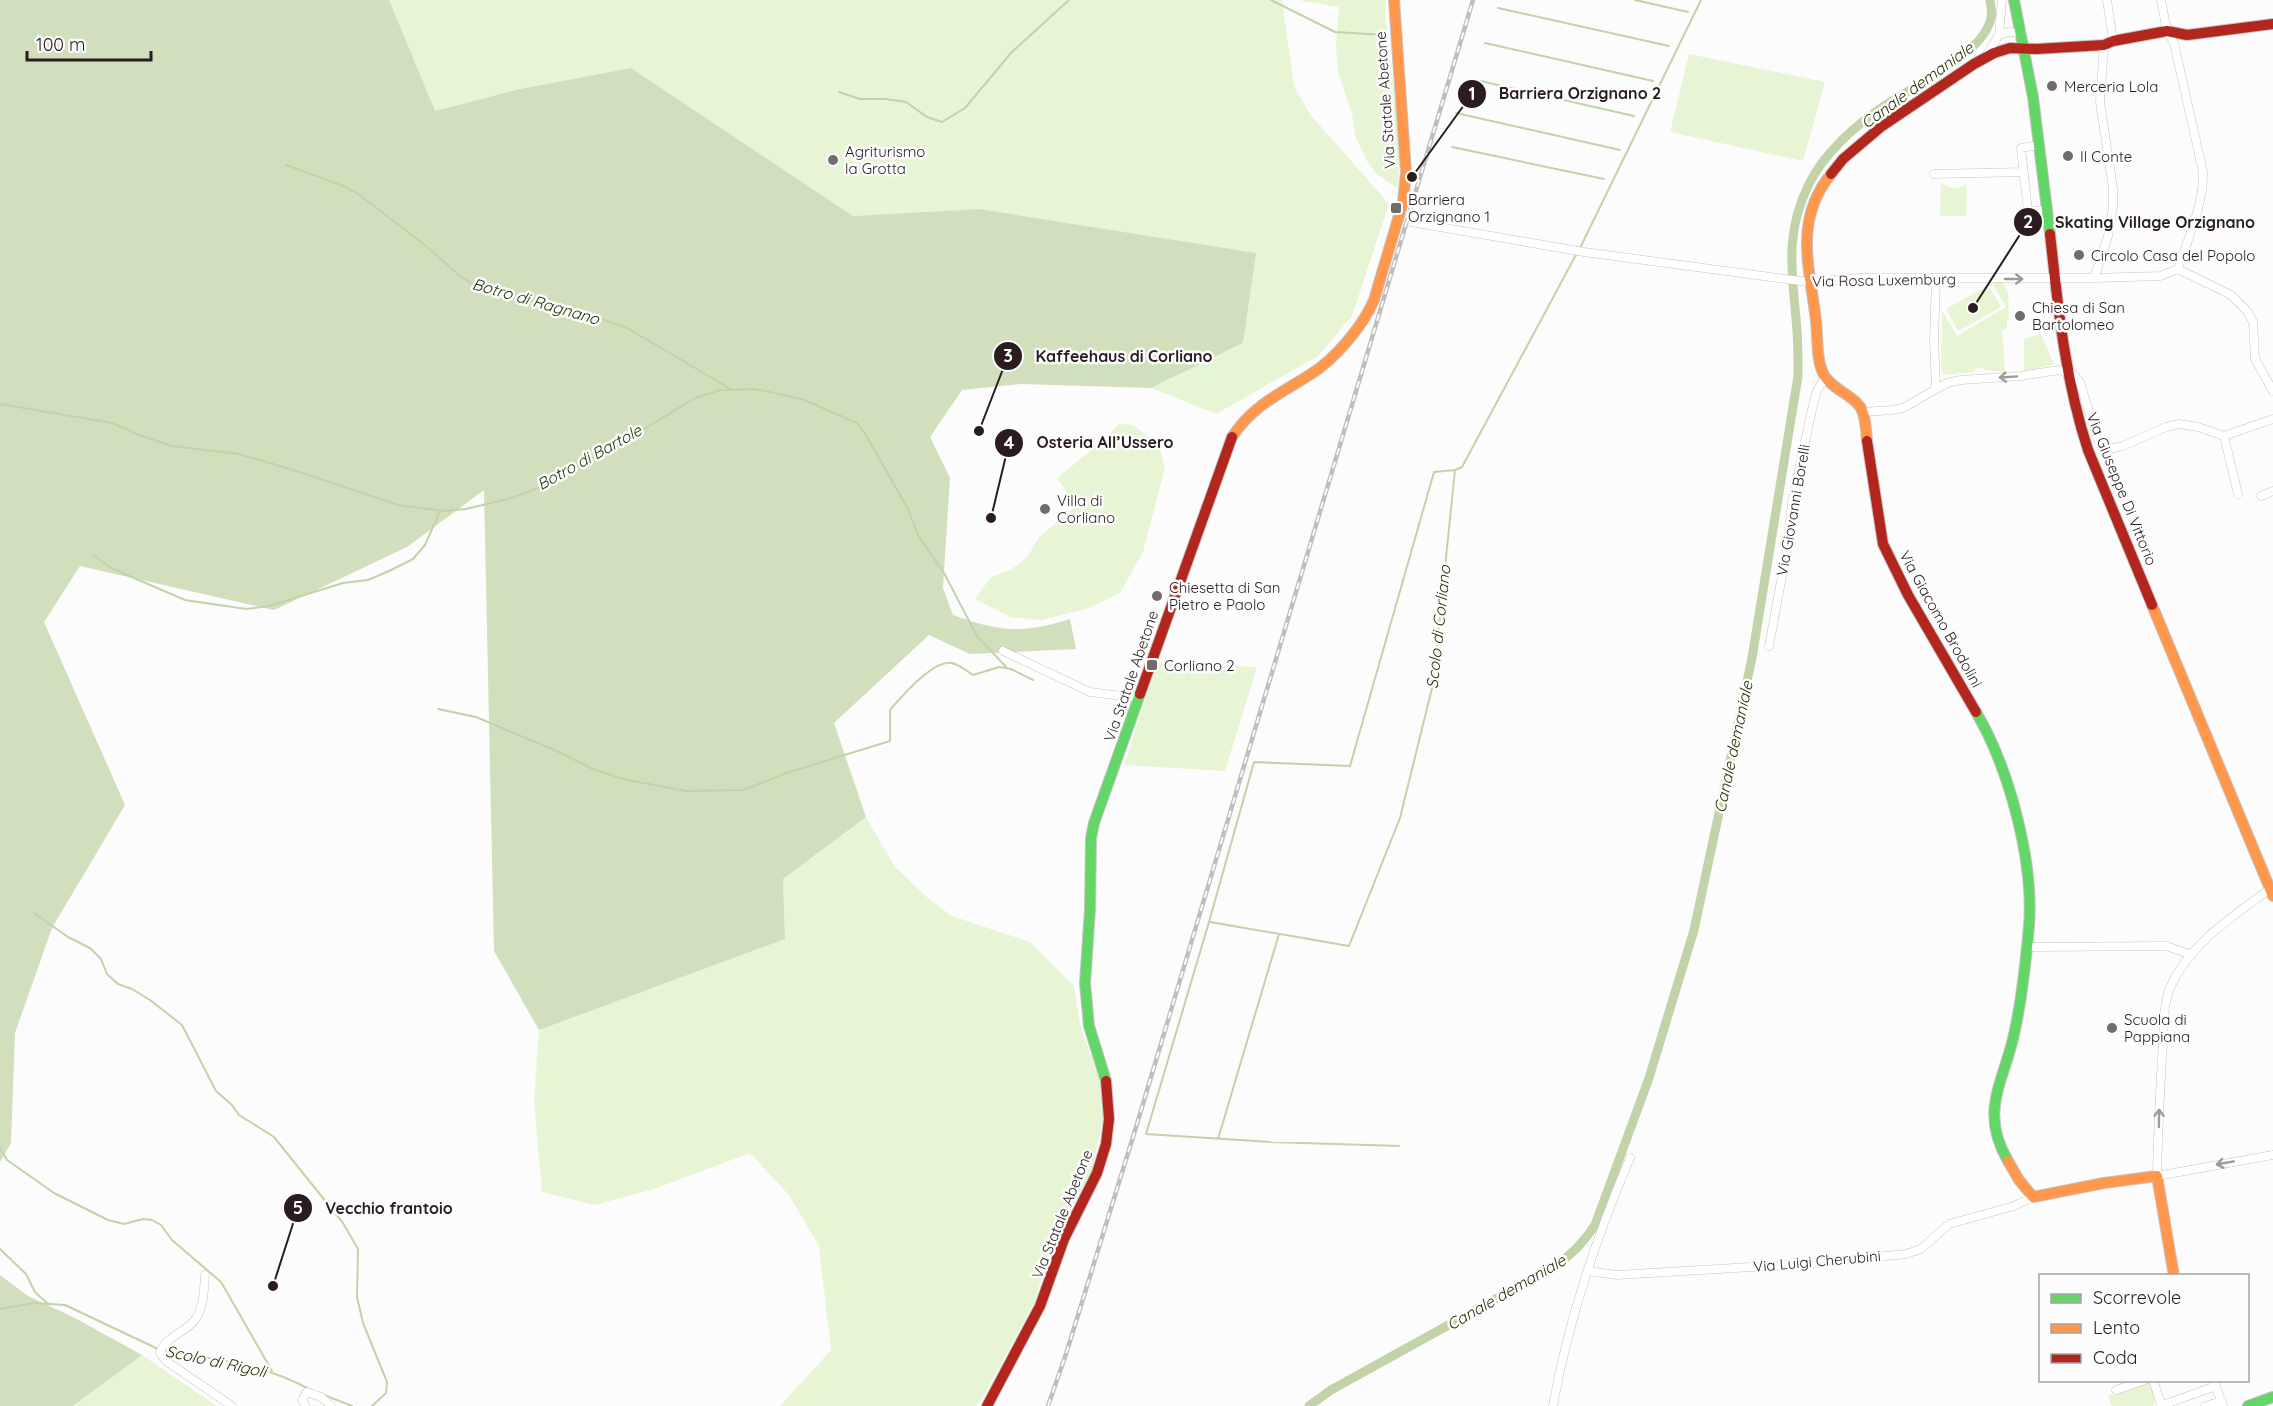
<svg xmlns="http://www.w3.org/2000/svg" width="2273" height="1406" font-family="Quicksand,sans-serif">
	<rect width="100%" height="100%" fill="#fbfcfb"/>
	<!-- green -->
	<path fill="#e8f5d5" d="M 389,0 L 1282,0 L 1294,86 L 1309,113 L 1389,204 L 1352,316 L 1318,356 L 1216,414 L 1151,388 L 1243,343 L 979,209 L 853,216 L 631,68 L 520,89 L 434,111 Z
		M 1298,0 L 1386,0 L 1385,15 L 1400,144 L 1398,189 L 1377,174 L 1368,163 L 1355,135 L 1352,114 L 1338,72 L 1336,46 L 1339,7 Z
		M 1689,54 L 1825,82 L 1803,161 L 1670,132 Z
		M 1941,182 C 1950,189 1957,190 1967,184 L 1966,216 L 1940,216 Z
		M 2002,282 L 2008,292 L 2009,318 L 2007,320 L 2007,328 L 2002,330 L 2005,372 L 1986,370 L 1982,368 L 1976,369 L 1974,372 L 1943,375 L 1941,365 L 1942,311 L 1957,336 L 2006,307 L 1992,283 Z
		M 1988,285 L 2001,307 L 1958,331 L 1946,309 Z
		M 2041,334 L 2054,364 L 2024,372 L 2024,339 Z
		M 1119,424 L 1133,425 L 1154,441 L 1160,449 L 1165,468 L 1143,552 L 1120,593 L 1089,608 L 1042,620 L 1010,617 L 975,599 L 991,577 L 1011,570 L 1028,556 L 1039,537 L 1076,506 L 1057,478 L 1100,443 Z
		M 1157,662 L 1257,667 L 1225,771 L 1124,765 Z
		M 866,817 L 895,867 L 931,901 L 952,916 L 1030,942 L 1074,986 L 1080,1025 L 1099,1077 L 1104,1113 L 1092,1171 L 1054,1238 L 1034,1303 L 984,1395 L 976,1406 L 780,1406 L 831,1350 L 819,1246 L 789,1195 L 750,1153 L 654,1189 L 595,1205 L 542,1192 L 534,1100 L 539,1030 L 785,939 L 783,879 Z
		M 142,1355 L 217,1406 L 73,1406 Z
		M 2150,1382 L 2155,1399 L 2153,1406 L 2112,1406 L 2108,1396 Z"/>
	<!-- forest -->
	<path fill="#d1dfbd" d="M 0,0 L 389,0 L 435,111 L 520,89 L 631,68 L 853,216 L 979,209 L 1256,253 L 1243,343 L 1151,388 L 1021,384 L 962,390 L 930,437 L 950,478 L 943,588 L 953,615 C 1000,632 1022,634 1070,619 L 1076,649 L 970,654 L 929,635 L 834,723 L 866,817 L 783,879 L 785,939 L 539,1030 L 494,951 L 484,490 L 407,547 L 274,610 L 80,566 L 44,622 L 125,805 L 52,928 L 15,1033 L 11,1143 L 0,1162 Z
		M 0,1275 L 28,1296 L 73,1317 L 142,1355 L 73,1406 L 0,1406 Z"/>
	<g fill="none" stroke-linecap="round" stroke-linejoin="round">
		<!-- stream -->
		<path stroke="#c2d3a9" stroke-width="2" d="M 1271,0 L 1335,32 L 1385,35
			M 1635,0 L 1688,12
			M 1498,8 L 1669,46
			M 1485,43 L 1653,81
			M 1476,80 L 1634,116
			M 839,92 L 860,99 L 886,99 L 906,102 L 927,117 L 942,122 L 965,108 L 1011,53 L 1069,0
			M 1456,113 L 1620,150
			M 1452,147 L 1604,179
			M 286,165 L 341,185 L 357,193 L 426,246 L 461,277 L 485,291 L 578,311 L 627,328 L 729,388
			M 1580,248 L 1701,0
			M 0,404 L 112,423 L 139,435 L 172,446 L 239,454 L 290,469 L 398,505 L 443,511 L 466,509 L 512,498 L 538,488 L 615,447 L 695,398 L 720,390 L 755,389 L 802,399 L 857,423 L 866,435 L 908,509 L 918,535 L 944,573 L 977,636 L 1007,668
			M 93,555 L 111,568 L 185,600 L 246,609 L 269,606 L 343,583 L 368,580 L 389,571 L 413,559 L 425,545 L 440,511
			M 438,709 L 476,717 L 559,752 L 595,770 L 627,780 L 687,791 L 744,790 L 786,773 L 890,741 L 890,710 C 901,697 934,659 952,663 C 960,665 967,671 973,675 L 999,667 L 1011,669 L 1033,680
			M 34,913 L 68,937 L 90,948 L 101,959 L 107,974 L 118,984 L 132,989 L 150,1000 L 182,1025 L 216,1091 L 232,1105 L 239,1115 L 274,1137 L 343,1223 L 358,1249 L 357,1297 L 363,1323 L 387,1382 L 386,1393 L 372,1406
			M 1210,922 L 1349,946 L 1400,818 L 1433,684 L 1455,470
			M 1218,1139 L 1279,934
			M 1399,1146 L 1271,1142 L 1146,1134 L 1209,922 L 1254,762 L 1350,766 L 1434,472 L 1455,470 L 1462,467 L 1577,253
			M 0,1148 L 7,1160 L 54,1193 L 108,1220 L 124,1224 L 143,1219 L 152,1220 L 161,1225 L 172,1240 L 221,1282 L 272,1371
			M 0,1249 L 26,1274 L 35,1292 L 48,1304
			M 0,1309 L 34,1303 L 65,1305 L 158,1349
			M 164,1350 C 219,1361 259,1362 311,1390
			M 324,1395 L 352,1406"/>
		<!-- canal -->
		<path stroke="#c2d3a9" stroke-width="9" d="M 1309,1406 L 1331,1390 L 1555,1266 C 1572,1255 1584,1242 1595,1225 L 1649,1078 L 1694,930 L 1752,658 L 1798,376 C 1798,361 1798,346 1797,331 C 1793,276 1783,236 1809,184 C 1824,153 1856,125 1884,106 C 1912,87 1984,54 1991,18 C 1992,13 1991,5 1990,0"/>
		<!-- street casing -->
		<g stroke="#c9c2c3" stroke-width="9">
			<path id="street" d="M 2107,0 L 2113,41
				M 2161,0 L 2167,31 L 2174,43 L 2203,172 C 2204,204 2188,238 2178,269 L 2231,295 L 2247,311 L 2253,322 L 2255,359 L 2273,391
				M 1999,35 L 2008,32 L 2022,33
				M 1986,56 L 1999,35 L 2002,0
				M 2040,145 L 2021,148 L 2028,211 L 2047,210
				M 1934,174 L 2023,172
				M 1411,222 L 1584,252 L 1808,282 L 1862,278 L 2094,278 L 2108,236 L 2113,207 L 2113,188 L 2100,102 L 2104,45
				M 2094,278 L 2160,276 L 2178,269
				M 1936,389 L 1934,340 L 1936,279
				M 1863,412 L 1892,410 L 1903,408 L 1947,383 L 1961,380 L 2020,376 L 2059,370 L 2073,374 L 2080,382 L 2097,438 L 2106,447 L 2113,448 L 2123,446 L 2166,427 L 2179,424 L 2198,427 L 2224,436 L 2273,419
				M 2224,436 L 2238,494
				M 2261,496 L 2273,491
				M 1769,646 L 1787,549 L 1792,503 L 1811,414 L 1816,393 L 1825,377
				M 1003,651 L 1090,692 L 1138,698
				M 2270,889 C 2233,916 2189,944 2170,988 C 2163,1005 2164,1025 2163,1043 C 2160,1087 2158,1132 2157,1176 L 2273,1155
				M 2026,947 L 2166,946 L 2192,955
				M 1588,1271 L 1617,1275 L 1802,1264 L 1906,1254 L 1921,1249 L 1949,1224 L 2014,1206 L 2033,1197
				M 205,1275 C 204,1289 204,1309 194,1321 C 184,1333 165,1337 160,1353 L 166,1361 L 232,1406
				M 2153,1380 L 2161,1404
				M 2213,1380 L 2223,1406
				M 2116,1390 L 2145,1380
				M 306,1406 L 302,1400 L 307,1392 L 321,1397 L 331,1406
				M 1553,1406 C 1568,1321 1596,1238 1630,1158
				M 2160,1406 L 2216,1386
				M 2205,1406 L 2222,1401"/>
		</g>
		<!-- fast casing -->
		<g stroke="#c9c2c3" stroke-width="12">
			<path id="fast" d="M 2014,0 L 2033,97 L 2050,234
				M 1976,712 C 2009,768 2034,861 2029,926 C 2026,960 2022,997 2015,1030 C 2005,1081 1978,1110 2008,1161
				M 1106,1081 L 1089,1026 L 1085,983 L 1090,909 L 1091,838 L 1094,823 L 1140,694
				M 2248,1406 L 2273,1397"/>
		</g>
		<!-- slow casing -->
		<g stroke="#c9c2c3" stroke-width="12">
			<path id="slow" d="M 1831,174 C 1793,221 1810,268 1816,321 C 1818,338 1816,360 1824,375 C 1833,391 1858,396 1863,413 C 1866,422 1866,432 1867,441
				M 1232,437 C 1253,405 1280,394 1311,374 C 1335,359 1363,326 1374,300 L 1403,202 L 1406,172 L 1394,0
				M 2152,605 L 2273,896
				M 2008,1161 L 2019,1180 L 2033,1197 L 2104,1183 L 2157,1176 L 2174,1276"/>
		</g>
		<!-- jam casing -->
		<g stroke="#c9c2c3" stroke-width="12">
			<path id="jam" d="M 1831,174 L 1843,159 L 1882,126 L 1974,64 L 1994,53 L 2010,48 L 2036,49 L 2104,45 L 2113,41 L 2167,31 L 2187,35 L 2273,24
				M 2050,234 C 2058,307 2065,380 2088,450 L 2152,605
				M 1867,441 L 1883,544 L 1908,595 L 1976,712
				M 1140,694 L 1232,437
				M 987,1406 L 1040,1306 L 1064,1239 L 1097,1173 L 1106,1144 L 1109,1119 L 1106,1081"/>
		</g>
		<!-- street -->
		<use href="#street" stroke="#fefffe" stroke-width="8"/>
		<!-- fast -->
		<use href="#fast" stroke="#63d668" stroke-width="10"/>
		<!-- slow -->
		<use href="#slow" stroke="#ff974d" stroke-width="10"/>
		<!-- jam -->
		<use href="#jam" stroke="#b3261e" stroke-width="10"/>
		<!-- rail casing -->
		<g stroke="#bfbebe" stroke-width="4.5">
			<path id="rail" d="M 1048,1406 L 1066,1354 L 1137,1124 L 1473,0"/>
		</g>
		<!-- rail -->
		<use href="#rail" stroke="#fbfcfb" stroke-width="2" stroke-dasharray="7" stroke-linecap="butt"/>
	</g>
	<!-- one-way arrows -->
	<defs><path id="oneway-shaft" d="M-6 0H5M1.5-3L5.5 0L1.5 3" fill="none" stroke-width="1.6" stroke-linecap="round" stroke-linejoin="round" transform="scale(1.5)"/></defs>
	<g stroke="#9f999a">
		<use href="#oneway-shaft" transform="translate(2014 279)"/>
		<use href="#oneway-shaft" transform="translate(2008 377) rotate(176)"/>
		<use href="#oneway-shaft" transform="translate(2159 1118) rotate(-89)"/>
		<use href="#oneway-shaft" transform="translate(2225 1163) rotate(170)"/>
	</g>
	<!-- markers -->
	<g fill="#736a6c" stroke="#fbfcfb" stroke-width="2">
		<circle cx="2052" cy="86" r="6"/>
		<circle cx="2068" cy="156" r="6"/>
		<circle cx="833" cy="160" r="6"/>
		<rect x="1390" y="202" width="12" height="12" rx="3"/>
		<circle cx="2079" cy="255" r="6"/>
		<circle cx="2020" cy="316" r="6"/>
		<circle cx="1045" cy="509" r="6"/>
		<circle cx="1157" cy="596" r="6"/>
		<rect x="1146" y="659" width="12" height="12" rx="3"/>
		<circle cx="2112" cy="1028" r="6"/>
	</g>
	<g text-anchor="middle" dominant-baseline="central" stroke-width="5" stroke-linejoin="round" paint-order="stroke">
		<!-- poi labels -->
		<g font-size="15" fill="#2a1c1f" stroke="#fbfcfb" text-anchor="start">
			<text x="2064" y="86">Merceria Lola</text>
			<text x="845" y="151">Agriturismo<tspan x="845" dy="17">la Grotta</tspan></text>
			<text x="2080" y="156">Il Conte</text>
			<text x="1408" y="199">Barriera<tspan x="1408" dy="17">Orzignano 1</tspan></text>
			<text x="2091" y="255">Circolo Casa del Popolo</text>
			<text x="2032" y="307">Chiesa di San<tspan x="2032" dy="17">Bartolomeo</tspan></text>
			<text x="1057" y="500">Villa di<tspan x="1057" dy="17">Corliano</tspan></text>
			<text x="1169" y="587">Chiesetta di San<tspan x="1169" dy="17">Pietro e Paolo</tspan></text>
			<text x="1164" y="665">Corliano 2</text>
			<text x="2124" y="1019">Scuola di<tspan x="2124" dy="17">Pappiana</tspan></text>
		</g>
		<!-- street labels -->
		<g font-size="15" fill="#2a1c1f" stroke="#fbfcfb">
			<text transform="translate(1385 100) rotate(-94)">Via Statale Abetone</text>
			<text transform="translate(1884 280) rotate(-1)">Via Rosa Luxemburg</text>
			<text transform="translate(2122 489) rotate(68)">Via Giuseppe Di Vittorio</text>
			<text transform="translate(1793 510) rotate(-80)">Via Giovanni Borelli</text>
			<text transform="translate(1941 619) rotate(61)">Via Giacomo Brodolini</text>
			<text transform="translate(1131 676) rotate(-71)">Via Statale Abetone</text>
			<text transform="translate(1062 1214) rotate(-68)">Via Statale Abetone</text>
			<text transform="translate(1817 1261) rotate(-5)">Via Luigi Cherubini</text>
		</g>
		<!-- water labels -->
		<g font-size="16" font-style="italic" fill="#253407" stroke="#fbfcfb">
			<text transform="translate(1917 85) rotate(-36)">Canale demaniale</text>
			<text transform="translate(536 301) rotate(16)">Botro di Ragnano</text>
			<text transform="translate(589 457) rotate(-29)">Botro di Bartole</text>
			<text transform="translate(1438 627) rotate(-84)">Scolo di Corliano</text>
			<text transform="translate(1733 747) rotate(-78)">Canale demaniale</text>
			<text transform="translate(1506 1292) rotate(-30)">Canale demaniale</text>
			<text transform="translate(216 1361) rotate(12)">Scolo di Rigoli</text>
		</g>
	</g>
	<!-- callouts -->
	<path fill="none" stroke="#2a1c1f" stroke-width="2" d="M1412 177L1472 94M1973 308L2028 222M979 431L1008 356M991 518L1009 443M273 1286L298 1208"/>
	<g fill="#2a1c1f" stroke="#fbfcfb" stroke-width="2">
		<circle cx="1412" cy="177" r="6"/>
		<circle cx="1973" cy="308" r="6"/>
		<circle cx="979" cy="431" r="6"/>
		<circle cx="991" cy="518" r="6"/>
		<circle cx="273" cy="1286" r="6"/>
		<circle cx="1472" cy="94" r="15"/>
		<circle cx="2028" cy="222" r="15"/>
		<circle cx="1008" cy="356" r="15"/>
		<circle cx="1009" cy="443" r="15"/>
		<circle cx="298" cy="1208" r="15"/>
	</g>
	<g font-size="18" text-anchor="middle" font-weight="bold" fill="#fff">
		<text x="1472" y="100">1</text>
		<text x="2028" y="228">2</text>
		<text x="1008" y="362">3</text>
		<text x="1009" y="449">4</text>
		<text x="298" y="1214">5</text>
	</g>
	<g font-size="16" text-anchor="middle" font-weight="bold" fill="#2a1c1f" stroke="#fbfcfb" stroke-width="5" stroke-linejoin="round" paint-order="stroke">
		<text x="1580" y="99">Barriera Orzignano 2</text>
		<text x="2155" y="228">Skating Village Orzignano</text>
		<text x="1124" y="362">Kaffeehaus di Corliano</text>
		<text x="1105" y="448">Osteria All’Ussero</text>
		<text x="389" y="1214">Vecchio frantoio</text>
	</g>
	<!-- legend -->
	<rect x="2039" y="1274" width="210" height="108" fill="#fbfcfb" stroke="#a7a2a3" stroke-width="1.5"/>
	<rect x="2051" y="1294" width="30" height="9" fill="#63d668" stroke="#a7a2a3" stroke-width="1.5"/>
	<text x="2093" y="1304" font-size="18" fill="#2a1c1f">Scorrevole</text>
	<rect x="2051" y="1324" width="30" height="9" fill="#ff974d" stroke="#a7a2a3" stroke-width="1.5"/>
	<text x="2093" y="1334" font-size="18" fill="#2a1c1f">Lento</text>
	<rect x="2051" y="1354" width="30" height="9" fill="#b3261e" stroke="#a7a2a3" stroke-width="1.5"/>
	<text x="2093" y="1364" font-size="18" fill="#2a1c1f">Coda</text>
	<!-- scale -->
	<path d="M27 51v9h124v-9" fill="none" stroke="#2a1c1f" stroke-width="3"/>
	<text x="36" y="51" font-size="18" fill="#2a1c1f" stroke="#fbfcfb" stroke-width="4.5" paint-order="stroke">100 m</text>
</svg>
